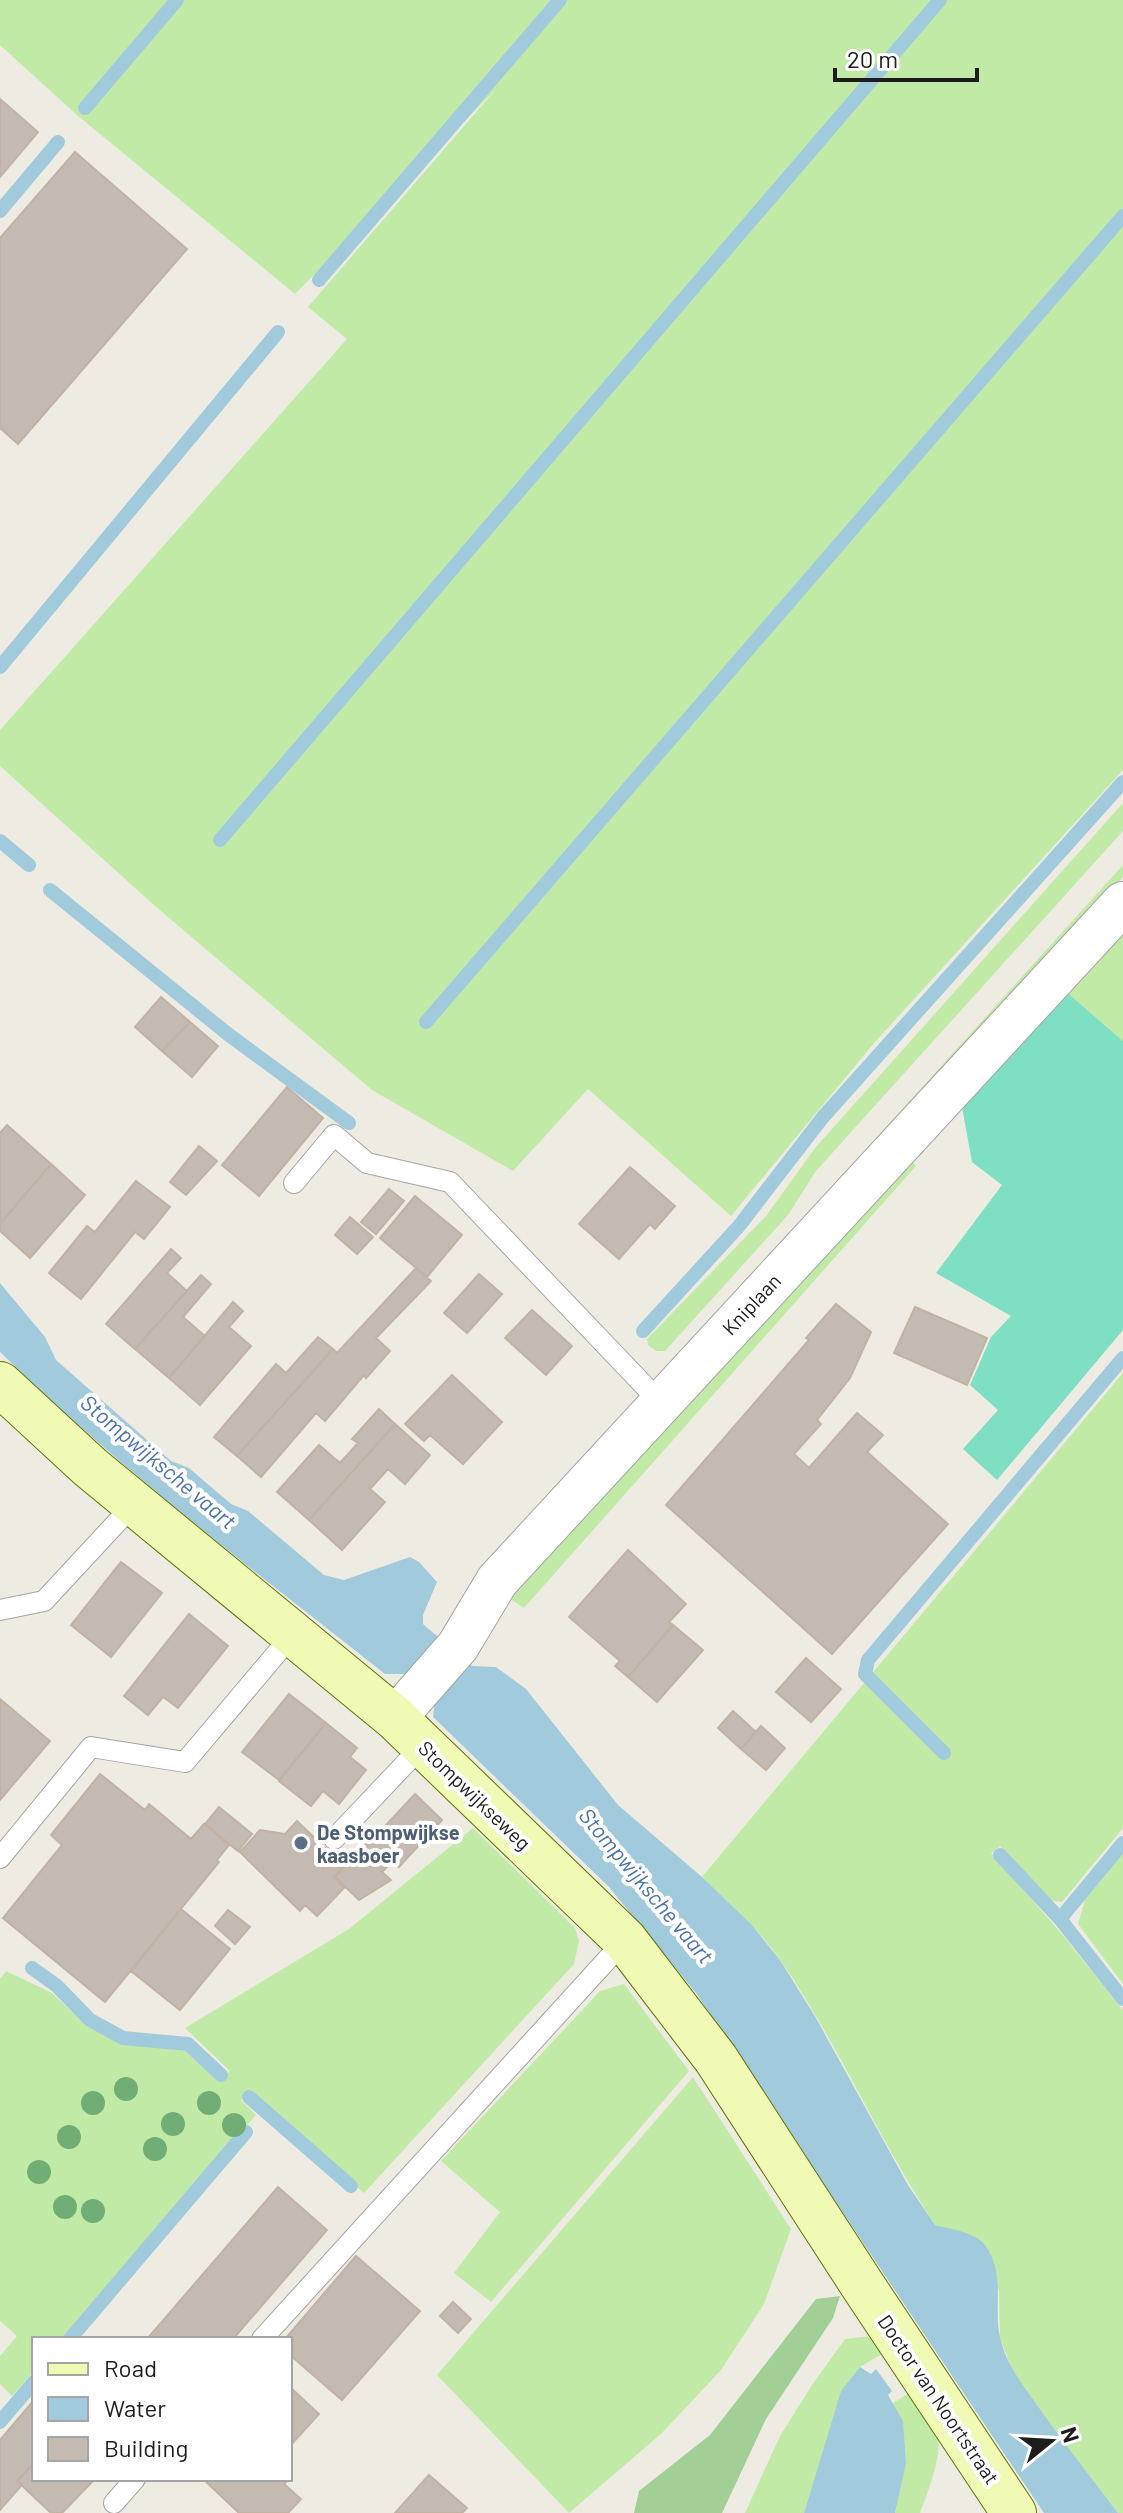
<svg xmlns="http://www.w3.org/2000/svg" width="1123" height="2513" font-family="Barlow,sans-serif">
	<rect width="100%" height="100%" fill="#eeece2"/>
	<!-- grass -->
	<path fill="#c1eaa7" d="M 0,0 L 1123,0 L 1123,770 L 874,1043 L 731,1216 L 588,1089 L 513,1171 L 372,1090 L 155,906 L 0,766 L 0,730 L 347,339 L 308,307 L 497,88 L 295,294 L 78,116 L 0,45 Z
		M 1123,803 L 1123,831 L 843,1141 L 816,1171 L 788,1215 L 665,1351 L 656,1351 L 648,1345 L 647,1339 L 766,1216 L 815,1148 Z
		M 1123,865 L 1123,877 L 847,1181 L 876,1138 Z
		M 1123,922 L 1123,1041 L 1063,989 Z
		M 910,1159 L 916,1166 L 524,1608 L 510,1599 L 725,1353 Z
		M 1123,1373 L 1123,1828 L 1062,1902 L 1047,1900 L 1000,1846 L 991,1853 L 1060,1932 L 1123,2010 L 1123,2513 L 1118,2513 L 1052,2427 L 1013,2371 L 1000,2339 L 999,2291 L 973,2236 L 935,2225 C 879,2140 839,2045 781,1961 C 759,1929 729,1903 702,1877 Z
		M 473,1828 L 575,1928 L 579,1941 L 574,1964 L 364,2193 L 249,2090 L 241,2100 L 256,2115 L 61,2339 L 34,2339 L 34,2371 L 12,2396 L 0,2384 L 0,2356 L 17,2336 L 0,2321 L 0,1979 L 6,1971 L 52,1993 L 88,2027 L 117,2041 L 185,2051 L 220,2082 L 230,2071 L 185,2028 L 349,1929 Z
		M 1123,1854 L 1123,1984 L 1078,1924 L 1085,1900 Z
		M 624,1984 L 689,2071 L 491,2302 L 454,2273 L 500,2212 L 441,2161 L 600,1991 Z
		M 693,2077 L 791,2229 L 764,2304 L 721,2370 L 662,2433 L 569,2513 L 437,2375 Z
		M 872,2336 L 882,2354 L 860,2367 L 841,2392 L 804,2513 L 745,2513 L 780,2436 L 812,2385 L 845,2339 Z
		M 909,2393 C 915,2403 935,2428 938,2437 C 942,2456 927,2495 920,2513 L 895,2513 L 906,2464 L 893,2403 Z"/>
	<!-- forest -->
	<path fill="#a1cf96" d="M 840,2296 L 833,2318 L 766,2419 L 722,2513 L 634,2513 L 639,2491 L 710,2435 L 816,2299 Z"/>
	<!-- pitch -->
	<path fill="#7edfc3" d="M 1063,989 L 1123,1041 L 1123,1330 L 997,1480 L 963,1449 L 998,1410 L 970,1385 L 991,1337 L 1011,1316 L 936,1273 L 1002,1185 L 972,1162 L 962,1107 Z"/>
	<!-- water -->
	<path fill="#a2cadd" d="M 0,1283 L 45,1337 L 56,1360 L 171,1461 L 189,1468 L 231,1504 L 248,1511 L 324,1575 L 344,1580 L 410,1557 L 419,1562 L 437,1582 L 423,1615 L 423,1624 L 472,1666 L 496,1667 L 526,1689 L 618,1805 L 702,1877 L 751,1924 L 780,1960 L 816,2018 L 908,2185 L 935,2225 C 950,2229 975,2232 985,2245 C 1007,2275 992,2311 1001,2341 C 1007,2365 1023,2385 1037,2405 C 1063,2442 1091,2477 1118,2513 L 1044,2513 L 696,1993 L 609,1887 L 433,1717 L 435,1700 L 406,1674 L 385,1674 C 254,1571 120,1469 0,1352 Z
		M 860,2367 L 871,2374 L 876,2369 L 892,2391 L 888,2395 L 903,2421 L 906,2464 L 895,2513 L 804,2513 L 841,2391 Z"/>
	<g fill="none" stroke-linecap="round" stroke-linejoin="round">
		<!-- stream -->
		<path stroke="#a2cadd" stroke-width="14" d="M 85,108 L 177,0
			M 0,211 L 58,142
			M 319,280 L 560,0
			M 0,667 L 278,332
			M 220,840 L 940,0
			M 0,841 L 29,865
			M 50,890 L 229,1035 L 349,1123
			M 426,1022 L 1123,216
			M 643,1331 L 739,1226 L 823,1117 L 1123,782
			M 944,1753 L 865,1674 L 868,1660 L 1123,1358
			M 1000,1855 L 1060,1919 L 1123,1999
			M 1060,1919 L 1123,1843
			M 32,1968 L 57,1986 L 90,2020 L 123,2038 L 188,2044 L 221,2075
			M 249,2097 L 351,2186
			M 70,2339 L 246,2132
			M 0,2422 L 34,2382"/>
	</g>
	<!-- building -->
	<path fill="#c3bab2" stroke="#c0b3a4" stroke-width="2" d="M 0,99 L 38,132 L 0,177 Z
		M 75,152 L 187,249 L 18,444 L 0,428 L 0,238 Z
		M 161,997 L 190,1022 L 162,1051 L 135,1027 Z
		M 190,1022 L 218,1046 L 192,1077 L 162,1051 Z
		M 287,1087 L 323,1118 L 259,1196 L 222,1165 Z
		M 7,1125 L 51,1164 L 0,1224 L 0,1133 Z
		M 199,1146 L 217,1161 L 186,1195 L 170,1182 Z
		M 51,1164 L 85,1195 L 30,1258 L 0,1231 L 0,1224 Z
		M 630,1167 L 675,1206 L 655,1229 L 650,1224 L 619,1259 L 579,1224 Z
		M 136,1181 L 170,1207 L 144,1239 L 135,1232 L 81,1299 L 49,1273 L 87,1226 L 95,1232 Z
		M 389,1189 L 404,1201 L 376,1234 L 361,1222 Z
		M 415,1196 L 462,1235 L 427,1277 L 380,1238 Z
		M 350,1217 L 373,1237 L 357,1254 L 335,1235 Z
		M 171,1249 L 181,1258 L 167,1273 L 187,1291 L 135,1349 L 106,1324 Z
		M 416,1268 L 431,1281 L 376,1338 L 390,1351 L 366,1378 L 364,1375 L 325,1421 L 316,1413 L 261,1477 L 237,1456 L 333,1349 L 337,1353 Z
		M 479,1274 L 502,1294 L 467,1333 L 444,1313 Z
		M 201,1275 L 211,1284 L 183,1317 L 205,1336 L 169,1378 L 135,1349 Z
		M 233,1302 L 243,1311 L 229,1327 L 251,1346 L 200,1405 L 169,1378 Z
		M 836,1304 L 871,1332 L 850,1378 L 817,1420 L 821,1424 L 794,1454 L 809,1468 L 857,1413 L 883,1435 L 867,1452 L 948,1524 L 832,1654 L 666,1505 L 809,1340 L 806,1338 Z
		M 915,1307 L 987,1338 L 967,1385 L 894,1353 Z
		M 532,1310 L 572,1346 L 546,1375 L 505,1338 Z
		M 318,1337 L 333,1349 L 237,1456 L 214,1437 L 276,1364 L 286,1373 Z
		M 452,1375 L 502,1422 L 463,1464 L 430,1435 L 424,1441 L 405,1424 Z
		M 379,1409 L 395,1424 L 309,1520 L 277,1492 L 319,1445 L 340,1463 L 358,1443 L 352,1439 Z
		M 395,1424 L 430,1455 L 405,1484 L 388,1469 L 370,1489 L 385,1502 L 342,1550 L 309,1520 Z
		M 628,1550 L 686,1604 L 669,1622 L 673,1625 L 628,1677 L 615,1666 L 620,1661 L 569,1617 Z
		M 121,1562 L 162,1593 L 111,1657 L 71,1625 Z
		M 189,1614 L 228,1646 L 178,1708 L 163,1697 L 148,1715 L 124,1696 Z
		M 673,1625 L 703,1650 L 657,1702 L 628,1677 Z
		M 806,1658 L 841,1689 L 811,1722 L 776,1692 Z
		M 289,1694 L 326,1723 L 279,1780 L 242,1752 Z
		M 0,1699 L 50,1741 L 0,1800 Z
		M 733,1711 L 756,1732 L 741,1749 L 718,1728 Z
		M 326,1723 L 357,1748 L 350,1757 L 366,1770 L 339,1804 L 323,1791 L 311,1806 L 279,1781 Z
		M 761,1726 L 785,1748 L 766,1770 L 741,1749 Z
		M 100,1774 L 145,1810 L 149,1804 L 191,1839 L 204,1824 L 229,1845 L 217,1860 L 219,1862 L 105,2002 L 3,1918 L 62,1845 L 51,1835 Z
		M 415,1794 L 442,1820 L 399,1867 L 393,1861 L 382,1872 L 391,1880 L 359,1900 L 335,1877 L 371,1835 L 374,1838 Z
		M 219,1807 L 252,1834 L 238,1851 L 205,1824 Z
		M 297,1821 L 344,1866 L 334,1877 L 344,1888 L 317,1916 L 305,1905 L 300,1911 L 240,1852 L 260,1830 L 285,1834 Z
		M 181,1909 L 230,1949 L 180,2010 L 131,1971 Z
		M 228,1910 L 250,1927 L 235,1944 L 215,1926 Z
		M 278,2187 L 327,2230 L 233,2339 L 147,2339 Z
		M 356,2256 L 420,2311 L 342,2400 L 290,2355 L 290,2339 L 285,2339 Z
		M 453,2302 L 471,2319 L 458,2333 L 440,2316 Z
		M 290,2387 L 319,2414 L 290,2446 Z
		M 34,2400 L 34,2463 L 17,2481 L 22,2485 L 0,2510 L 0,2440 Z
		M 34,2463 L 34,2479 L 94,2480 L 62,2513 L 51,2513 L 17,2481 Z
		M 429,2475 L 467,2508 L 462,2513 L 395,2513 Z
		M 203,2479 L 289,2479 L 284,2484 L 301,2499 L 288,2513 L 239,2513 Z"/>
	<g fill="none" stroke-linecap="round" stroke-linejoin="round">
		<!-- lane casing -->
		<g stroke="#a4a4a4" stroke-width="22">
			<path id="lane" d="M 294,1183 L 334,1135 L 367,1163 L 450,1182 L 660,1402
				M 0,1610 L 44,1601 L 134,1504
				M 334,1839 L 423,1745
				M 0,1858 L 91,1747 L 185,1762 L 293,1634
				M 262,2339 L 625,1940
				M 114,2503 L 135,2479"/>
		</g>
		<!-- street casing -->
		<g stroke="#a4a4a4" stroke-width="44">
			<path id="street" d="M 395,1718 L 458,1646 L 497,1581 L 1123,903"/>
		</g>
		<!-- secondary casing -->
		<g stroke="#5d7503" stroke-width="46">
			<path id="secondary" d="M 0,1384 L 90,1467 L 395,1718 L 625,1940 L 716,2059 L 863,2286 L 1014,2513"/>
		</g>
		<!-- lane -->
		<use href="#lane" stroke="#fff" stroke-width="20"/>
		<!-- street -->
		<use href="#street" stroke="#fff" stroke-width="42"/>
		<!-- secondary -->
		<use href="#secondary" stroke="#f0fab4" stroke-width="44"/>
	</g>
	<!-- trees -->
	<g fill="#70ae76">
		<circle cx="126" cy="2089" r="12"/>
		<circle cx="93" cy="2103" r="12"/>
		<circle cx="209" cy="2103" r="12"/>
		<circle cx="173" cy="2124" r="12"/>
		<circle cx="234" cy="2125" r="12"/>
		<circle cx="69" cy="2137" r="12"/>
		<circle cx="155" cy="2149" r="12"/>
		<circle cx="39" cy="2172" r="12"/>
		<circle cx="65" cy="2207" r="12"/>
		<circle cx="93" cy="2211" r="12"/>
	</g>
	<!-- markers -->
	<circle fill="#5c6f8a" stroke="#fff" stroke-width="3" cx="301" cy="1843" r="8"/>
	<g text-anchor="middle" dominant-baseline="central" stroke-width="8" stroke-linejoin="round" paint-order="stroke">
		<!-- street labels -->
		<g font-size="20" fill="#1d1d1d" stroke="#fff">
			<text transform="translate(751 1304) rotate(-47)">Kniplaan</text>
			<text transform="translate(475 1795) rotate(44)">Stompwijkseweg</text>
			<text transform="translate(939 2399) rotate(56)">Doctor van Noortstraat</text>
		</g>
		<!-- service labels -->
		<g font-size="20" font-weight="bold" fill="#4e5e75" stroke="#fff" text-anchor="start">
			<text x="317" y="1832">De Stompwijkse<tspan x="317" dy="23">kaasboer</tspan></text>
		</g>
		<!-- water labels -->
		<g font-size="22" font-style="italic" fill="#4871ae" stroke="#fff">
			<text transform="translate(159 1461) rotate(40)">Stompwijksche vaart</text>
			<text transform="translate(647 1885) rotate(50)">Stompwijksche vaart</text>
		</g>
	</g>
	<!-- legend -->
	<rect x="32" y="2337" width="260" height="144" fill="#ffffff" stroke="#a5a5a5" stroke-width="2"/>
	<rect x="48" y="2363" width="40" height="12" fill="#f0fab4" stroke="#a5a5a5" stroke-width="2"/>
	<text x="104" y="2377" font-size="24" fill="#1d1d1d">Road</text>
	<rect x="48" y="2397" width="40" height="24" fill="#a2cadd" stroke="#a5a5a5" stroke-width="2"/>
	<text x="104" y="2417" font-size="24" fill="#1d1d1d">Water</text>
	<rect x="48" y="2437" width="40" height="24" fill="#c3bab2" stroke="#a5a5a5" stroke-width="2"/>
	<text x="104" y="2457" font-size="24" fill="#1d1d1d">Building</text>
	<!-- north arrow -->
	<g transform="translate(1051 2441) rotate(72)" stroke="#ffffff" stroke-width="6" paint-order="stroke">
	<path d="M0-6L14 30L0 20L-14 30Z" fill="#1d1d1d"/>
	<text y="-12" font-size="22" font-weight="bold" text-anchor="middle" fill="#1d1d1d">N</text>
	</g>
	<!-- scale -->
	<path d="M835 68v12h142v-12" fill="none" stroke="#1d1d1d" stroke-width="4"/>
	<text x="847" y="68" font-size="24" fill="#1d1d1d" stroke="#ffffff" stroke-width="6" paint-order="stroke">20 m</text>
</svg>
